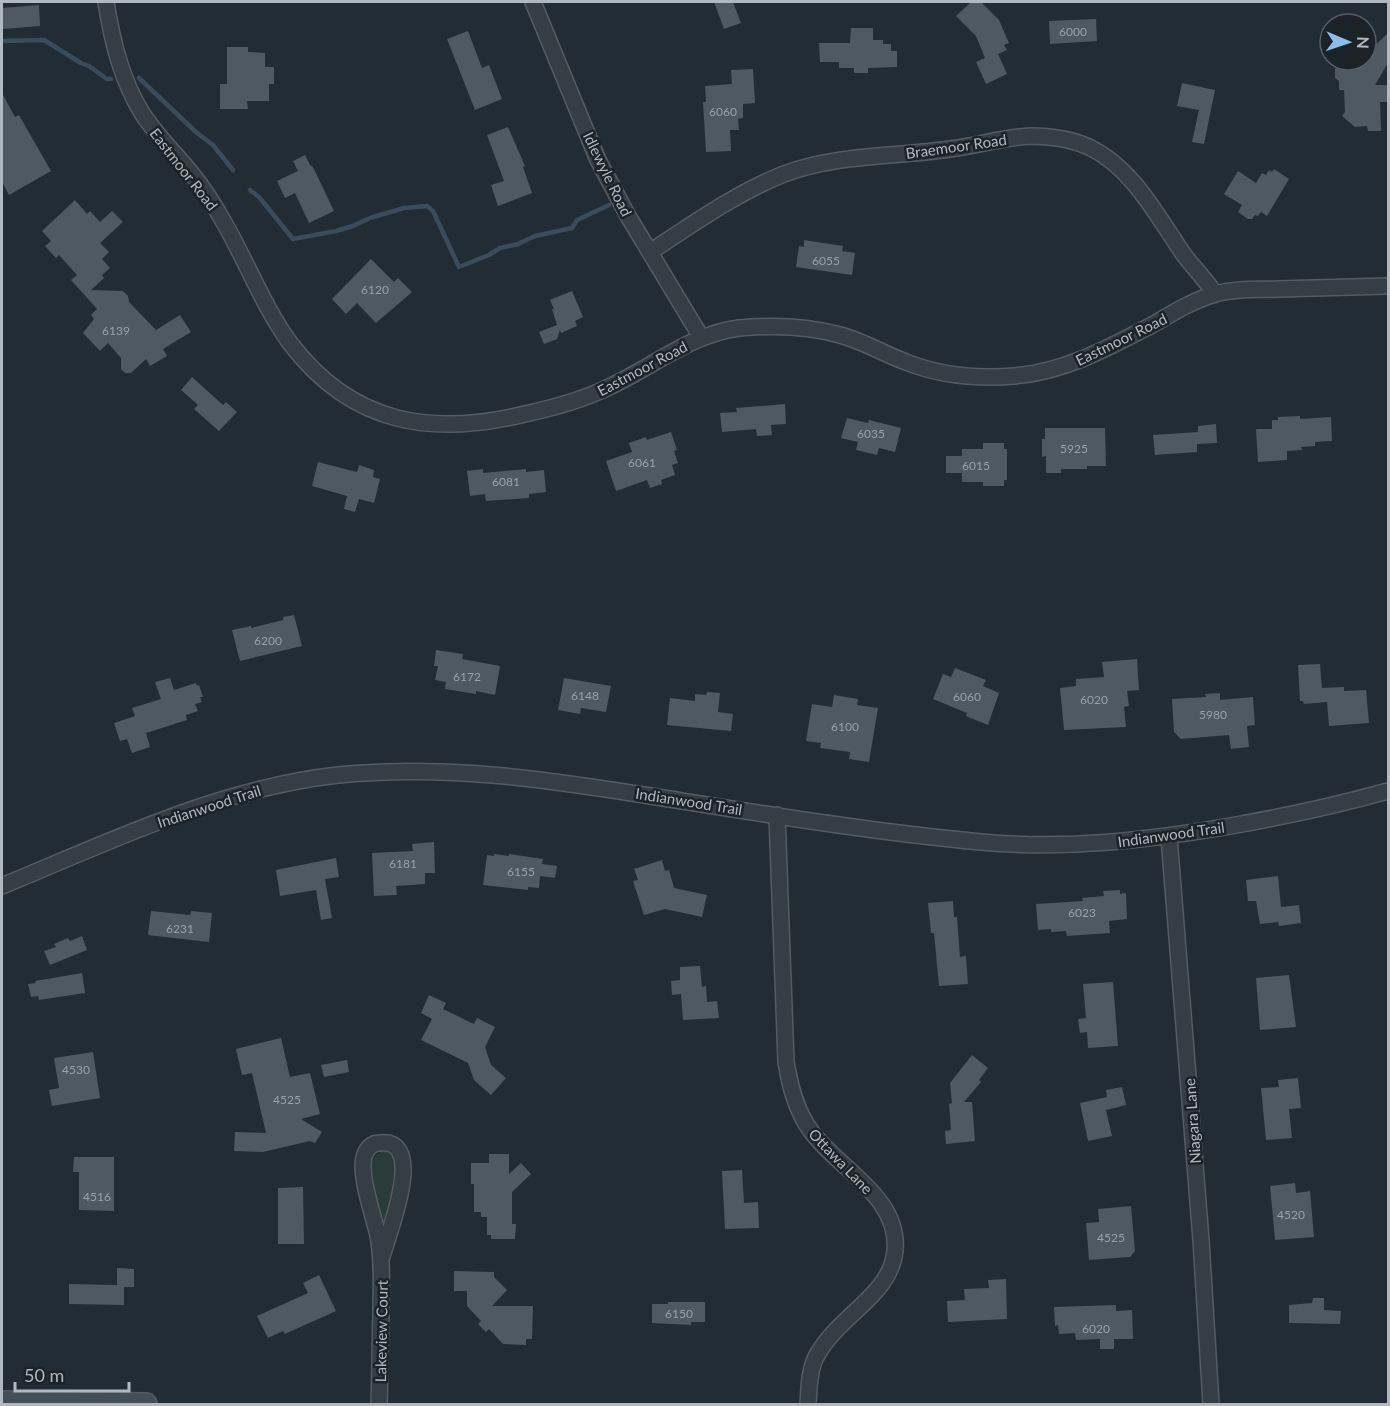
<svg xmlns="http://www.w3.org/2000/svg" width="1390" height="1406" font-family="Lato,sans-serif">
	<rect width="100%" height="100%" fill="#222c34"/>
	<!-- green -->
	<path fill="#2a3c3a" d="M 383,1151 C 411,1155 388,1212 383,1229 C 378,1210 358,1160 383,1151 Z"/>
	<g fill="none" stroke-linecap="round" stroke-linejoin="round">
		<!-- stream -->
		<path stroke="#3a4c5b" stroke-width="4.5" d="M 2,41 L 44,40 L 81,63 L 89,66 L 107,79 L 111,79
			M 139,78 L 197,133 L 213,145 L 233,170
			M 250,190 L 259,197 L 293,239 L 336,231 L 353,226 L 370,218 L 404,208 L 427,206 L 433,211 L 459,267 L 489,255 L 500,248 L 518,244 L 535,236 L 572,228 L 577,220 L 609,205"/>
	</g>
	<!-- building -->
	<path fill="#4e5962" d="M 714,2 L 733,2 L 741,23 L 724,29 Z
		M 971,2 L 981,2 L 999,20 L 1009,43 L 1004,45 L 1007,50 L 998,54 L 1007,74 L 986,84 L 976,62 L 985,58 L 976,36 L 956,16 Z
		M 39,5 L 40,26 L 3,29 L 2,27 L 2,8 Z
		M 1096,19 L 1097,41 L 1050,44 L 1049,21 Z
		M 851,28 L 873,28 L 873,40 L 883,40 L 883,44 L 891,44 L 891,51 L 897,51 L 897,67 L 868,68 L 868,73 L 854,73 L 854,68 L 839,68 L 839,62 L 820,62 L 819,43 L 850,43 Z
		M 468,31 L 482,68 L 489,65 L 502,99 L 475,110 L 447,39 Z
		M 1389,32 L 1389,61 L 1375,85 L 1389,85 L 1389,102 L 1380,102 L 1381,131 L 1368,131 L 1367,126 L 1355,127 L 1342,116 L 1345,112 L 1344,90 L 1339,90 L 1339,81 L 1335,78 L 1335,69 L 1340,64 L 1348,64 L 1352,60 L 1366,60 L 1366,54 Z
		M 227,47 L 248,47 L 248,52 L 265,53 L 265,67 L 274,67 L 274,84 L 269,84 L 269,101 L 247,101 L 248,109 L 220,109 L 220,84 L 227,84 Z
		M 753,69 L 755,103 L 743,104 L 743,118 L 738,119 L 739,130 L 730,130 L 731,151 L 706,152 L 703,102 L 706,102 L 705,86 L 732,84 L 731,70 Z
		M 1182,83 L 1215,90 L 1204,144 L 1192,142 L 1199,110 L 1177,106 Z
		M 2,93 L 15,117 L 19,115 L 51,171 L 9,195 L 2,182 Z
		M 508,127 L 525,166 L 523,167 L 532,193 L 498,206 L 491,185 L 504,181 L 487,135 Z
		M 305,155 L 310,165 L 313,167 L 334,211 L 309,223 L 295,193 L 285,198 L 277,181 L 298,171 L 293,161 Z
		M 1274,169 L 1289,179 L 1267,216 L 1261,212 L 1258,216 L 1255,215 L 1252,219 L 1248,219 L 1238,212 L 1242,205 L 1224,194 L 1238,171 L 1256,183 L 1262,173 L 1266,175 L 1269,170 L 1272,172 Z
		M 75,200 L 87,214 L 90,211 L 100,222 L 112,211 L 123,222 L 100,243 L 109,252 L 102,259 L 110,268 L 102,275 L 104,278 L 91,290 L 123,291 L 128,296 L 129,302 L 156,330 L 180,315 L 191,332 L 163,349 L 167,356 L 150,366 L 146,359 L 131,373 L 125,373 L 121,369 L 121,358 L 108,343 L 100,351 L 83,333 L 94,319 L 91,315 L 97,309 L 71,280 L 77,275 L 59,255 L 56,258 L 45,246 L 51,241 L 42,231 Z
		M 804,240 L 843,246 L 842,251 L 855,253 L 852,275 L 796,267 L 799,246 L 804,247 Z
		M 371,259 L 394,282 L 398,278 L 412,292 L 376,323 L 357,303 L 346,314 L 332,299 Z
		M 572,291 L 583,317 L 575,321 L 577,326 L 561,333 L 560,330 L 557,339 L 544,344 L 539,332 L 557,325 L 552,309 L 554,309 L 550,300 Z
		M 192,377 L 223,405 L 226,402 L 237,412 L 219,431 L 194,409 L 198,405 L 181,390 Z
		M 785,404 L 786,424 L 771,425 L 772,435 L 757,436 L 756,429 L 722,432 L 720,413 L 737,412 L 736,408 Z
		M 1300,416 L 1300,419 L 1331,417 L 1332,441 L 1315,442 L 1315,446 L 1301,447 L 1302,450 L 1287,451 L 1287,460 L 1258,462 L 1256,429 L 1272,429 L 1272,420 L 1278,420 L 1278,417 Z
		M 847,418 L 868,423 L 869,420 L 901,428 L 895,452 L 879,448 L 877,455 L 856,450 L 858,442 L 841,438 Z
		M 1216,424 L 1217,443 L 1197,444 L 1197,452 L 1155,455 L 1153,435 L 1198,432 L 1198,426 Z
		M 1045,428 L 1105,428 L 1106,466 L 1087,466 L 1087,469 L 1061,469 L 1061,473 L 1046,473 L 1046,456 L 1042,457 L 1042,439 L 1045,439 Z
		M 671,432 L 677,450 L 674,451 L 678,463 L 672,465 L 675,475 L 661,480 L 662,484 L 650,488 L 647,480 L 616,491 L 606,461 L 632,452 L 629,443 L 646,437 L 647,440 Z
		M 983,443 L 1004,443 L 1004,449 L 1007,449 L 1007,480 L 1004,480 L 1004,486 L 983,486 L 983,482 L 962,482 L 962,473 L 946,473 L 946,456 L 962,456 L 962,449 L 983,449 Z
		M 318,462 L 357,472 L 359,465 L 374,470 L 373,477 L 380,479 L 374,503 L 359,499 L 355,512 L 344,509 L 347,496 L 312,486 Z
		M 483,469 L 483,473 L 526,469 L 526,472 L 544,470 L 546,492 L 529,494 L 529,498 L 486,501 L 485,494 L 470,496 L 467,471 Z
		M 294,615 L 302,646 L 240,661 L 232,630 L 251,626 L 251,628 L 283,620 L 283,617 Z
		M 436,650 L 463,654 L 462,659 L 500,666 L 495,695 L 476,691 L 476,694 L 445,689 L 446,682 L 435,680 L 438,666 L 434,666 Z
		M 1137,659 L 1139,690 L 1127,691 L 1129,706 L 1124,707 L 1126,727 L 1064,730 L 1060,688 L 1076,686 L 1076,679 L 1104,677 L 1102,662 Z
		M 1320,664 L 1322,688 L 1344,687 L 1344,691 L 1366,690 L 1369,723 L 1329,726 L 1327,702 L 1304,704 L 1303,701 L 1300,701 L 1298,665 Z
		M 955,668 L 986,680 L 983,686 L 999,693 L 988,725 L 966,716 L 967,713 L 933,699 L 943,674 L 951,677 Z
		M 170,678 L 174,690 L 196,683 L 197,686 L 199,685 L 203,697 L 200,697 L 202,702 L 195,704 L 198,711 L 186,715 L 187,720 L 146,733 L 150,747 L 132,753 L 127,739 L 120,741 L 114,723 L 135,716 L 132,708 L 161,699 L 155,682 Z
		M 564,678 L 611,686 L 606,712 L 581,708 L 580,714 L 558,710 Z
		M 707,692 L 720,693 L 718,712 L 733,714 L 731,731 L 667,725 L 670,698 L 695,701 L 695,694 L 706,695 Z
		M 1220,693 L 1220,700 L 1253,697 L 1255,725 L 1247,726 L 1249,747 L 1231,749 L 1229,735 L 1181,739 L 1174,732 L 1172,699 L 1206,697 L 1205,694 Z
		M 834,695 L 858,699 L 857,705 L 878,708 L 869,762 L 849,759 L 850,752 L 820,748 L 821,743 L 806,741 L 812,704 L 832,707 Z
		M 434,842 L 435,873 L 425,873 L 425,884 L 396,886 L 397,895 L 374,896 L 372,853 L 413,851 L 412,844 Z
		M 494,854 L 509,856 L 509,854 L 543,859 L 542,864 L 557,866 L 555,878 L 540,876 L 539,888 L 528,887 L 528,890 L 483,885 L 487,855 L 494,856 Z
		M 336,858 L 339,877 L 325,879 L 332,918 L 321,920 L 316,890 L 280,896 L 276,870 Z
		M 662,860 L 665,871 L 669,870 L 674,888 L 707,895 L 702,917 L 665,909 L 644,915 L 633,881 L 638,880 L 634,869 Z
		M 1278,876 L 1281,907 L 1299,905 L 1301,923 L 1279,926 L 1278,922 L 1260,924 L 1256,901 L 1248,901 L 1246,880 Z
		M 1120,890 L 1120,894 L 1126,893 L 1127,919 L 1109,921 L 1110,933 L 1067,936 L 1066,931 L 1051,932 L 1051,929 L 1038,930 L 1036,904 L 1083,901 L 1082,898 L 1104,896 L 1103,891 Z
		M 953,901 L 954,917 L 957,917 L 960,957 L 966,956 L 968,984 L 939,986 L 934,933 L 931,933 L 928,903 Z
		M 151,911 L 190,915 L 191,911 L 212,913 L 209,942 L 148,935 Z
		M 82,936 L 87,950 L 50,965 L 44,951 L 56,947 L 54,944 L 68,938 L 70,941 Z
		M 700,966 L 702,987 L 706,986 L 707,1002 L 717,1001 L 719,1018 L 683,1020 L 681,994 L 672,995 L 671,981 L 680,980 L 680,967 Z
		M 82,973 L 85,993 L 39,1000 L 38,996 L 31,997 L 28,984 L 36,983 L 35,981 Z
		M 1289,975 L 1296,1027 L 1260,1030 L 1256,978 Z
		M 1113,982 L 1118,1046 L 1088,1048 L 1087,1032 L 1080,1033 L 1078,1019 L 1086,1018 L 1083,984 Z
		M 429,995 L 446,1003 L 443,1009 L 474,1024 L 477,1018 L 495,1027 L 485,1047 L 491,1065 L 506,1078 L 491,1095 L 474,1080 L 468,1063 L 421,1040 L 432,1019 L 421,1013 Z
		M 281,1038 L 290,1077 L 310,1073 L 320,1114 L 301,1119 L 322,1132 L 315,1143 L 310,1141 L 263,1152 L 234,1151 L 235,1132 L 266,1133 L 252,1073 L 242,1075 L 236,1049 Z
		M 93,1052 L 100,1098 L 52,1106 L 49,1090 L 59,1088 L 54,1058 Z
		M 972,1055 L 988,1068 L 979,1080 L 981,1082 L 964,1102 L 972,1102 L 975,1141 L 946,1144 L 945,1131 L 951,1130 L 949,1104 L 952,1103 L 950,1083 Z
		M 347,1060 L 349,1072 L 324,1077 L 321,1065 Z
		M 1298,1078 L 1301,1108 L 1289,1109 L 1292,1138 L 1266,1140 L 1261,1088 L 1279,1087 L 1278,1080 Z
		M 1122,1087 L 1126,1105 L 1106,1110 L 1112,1136 L 1088,1141 L 1080,1103 L 1107,1097 L 1106,1090 Z
		M 489,1154 L 509,1154 L 509,1174 L 521,1163 L 531,1174 L 512,1192 L 512,1224 L 516,1224 L 515,1239 L 491,1239 L 491,1235 L 487,1235 L 487,1217 L 481,1217 L 481,1212 L 474,1212 L 474,1184 L 471,1184 L 471,1163 L 489,1163 Z
		M 74,1157 L 114,1157 L 114,1211 L 79,1210 L 79,1172 L 73,1172 Z
		M 742,1170 L 744,1203 L 758,1202 L 759,1228 L 725,1229 L 722,1171 Z
		M 1295,1183 L 1296,1193 L 1310,1191 L 1314,1237 L 1275,1240 L 1270,1186 Z
		M 303,1187 L 304,1244 L 278,1244 L 278,1188 Z
		M 1131,1206 L 1135,1251 L 1130,1257 L 1089,1260 L 1086,1223 L 1099,1222 L 1098,1209 Z
		M 117,1268 L 134,1269 L 134,1287 L 124,1287 L 124,1305 L 69,1304 L 69,1284 L 117,1285 Z
		M 454,1271 L 494,1272 L 494,1277 L 507,1290 L 492,1306 L 533,1306 L 532,1339 L 526,1339 L 526,1345 L 503,1344 L 489,1329 L 486,1332 L 478,1324 L 481,1321 L 467,1306 L 467,1291 L 454,1291 Z
		M 319,1275 L 336,1311 L 285,1334 L 283,1331 L 268,1338 L 257,1316 L 308,1293 L 303,1283 Z
		M 1006,1279 L 1007,1319 L 948,1322 L 947,1301 L 965,1300 L 964,1289 L 989,1288 L 988,1280 Z
		M 1313,1298 L 1324,1298 L 1324,1310 L 1341,1311 L 1340,1324 L 1289,1323 L 1289,1305 L 1312,1303 Z
		M 668,1302 L 705,1302 L 705,1322 L 691,1322 L 691,1325 L 652,1323 L 652,1304 L 668,1304 Z
		M 1116,1305 L 1116,1311 L 1132,1310 L 1133,1339 L 1114,1339 L 1114,1349 L 1100,1349 L 1100,1339 L 1076,1340 L 1075,1333 L 1059,1334 L 1058,1325 L 1055,1326 L 1054,1307 Z"/>
	<g fill="none" stroke-linecap="round" stroke-linejoin="round">
		<!-- street casing -->
		<g stroke="#535c62" stroke-width="18">
			<path id="street" d="M 106,2 C 112,40 121,79 142,113 C 156,135 175,153 192,174 C 205,190 216,208 226,226 C 248,265 264,307 290,343 C 353,426 434,437 529,413 C 557,407 585,399 611,386 C 654,366 691,334 739,328 C 773,325 808,326 840,335 C 863,341 884,354 906,362 C 941,376 976,379 1014,376 C 1064,372 1108,348 1152,325 C 1173,313 1193,300 1216,294 C 1236,288 1258,290 1278,289 C 1315,288 1352,287 1388,286
				M 533,2 L 598,160 L 628,216 L 701,337
				M 650,252 C 693,224 736,193 784,174 C 836,154 895,157 950,149 C 977,146 1003,137 1031,136 C 1050,136 1071,139 1089,147 C 1133,168 1157,216 1184,255 C 1194,268 1206,280 1215,294
				M 777,815 L 786,1062 C 790,1086 796,1111 811,1131 C 838,1169 900,1196 895,1251 C 891,1296 835,1317 815,1359 C 809,1372 809,1390 808,1404
				M 1169,837 L 1201,1240 L 1211,1404
				M 2,886 C 111,841 220,788 338,775 C 446,764 551,780 657,797 C 764,814 873,832 981,842 C 1067,850 1151,840 1236,825 C 1287,816 1338,805 1388,791
				M 379,1404 C 380,1374 380,1344 381,1313 C 381,1287 383,1262 378,1236 C 374,1216 356,1169 366,1152 C 369,1146 374,1143 380,1143 C 428,1138 387,1236 382,1257"/>
		</g>
		<!-- secondary casing -->
		<g stroke="#535c62" stroke-width="24">
			<path id="secondary" d="M 2,1402 L 146,1404"/>
		</g>
		<!-- street -->
		<use href="#street" stroke="#363e45" stroke-width="15"/>
		<!-- secondary -->
		<use href="#secondary" stroke="#444e57" stroke-width="21"/>
	</g>
	<g text-anchor="middle" dominant-baseline="central" stroke-width="5" stroke-linejoin="round" paint-order="stroke">
		<!-- number labels -->
		<g font-size="12" fill="#98a1a9">
			<text x="1073" y="31">6000</text>
			<text x="723" y="111">6060</text>
			<text x="826" y="260">6055</text>
			<text x="375" y="289">6120</text>
			<text x="116" y="330">6139</text>
			<text x="871" y="433">6035</text>
			<text x="1074" y="448">5925</text>
			<text x="642" y="462">6061</text>
			<text x="976" y="465">6015</text>
			<text x="506" y="481">6081</text>
			<text x="268" y="640">6200</text>
			<text x="467" y="676">6172</text>
			<text x="585" y="695">6148</text>
			<text x="967" y="696">6060</text>
			<text x="1094" y="699">6020</text>
			<text x="1213" y="714">5980</text>
			<text x="845" y="726">6100</text>
			<text x="403" y="863">6181</text>
			<text x="521" y="871">6155</text>
			<text x="1082" y="912">6023</text>
			<text x="180" y="928">6231</text>
			<text x="76" y="1069">4530</text>
			<text x="287" y="1099">4525</text>
			<text x="97" y="1196">4516</text>
			<text x="1291" y="1214">4520</text>
			<text x="1111" y="1237">4525</text>
			<text x="679" y="1313">6150</text>
			<text x="1096" y="1328">6020</text>
		</g>
		<!-- street labels -->
		<g font-size="15" fill="#b0b9c1" stroke="#1b2329">
			<text transform="translate(956 146) rotate(-8)">Braemoor Road</text>
			<text transform="translate(184 169) rotate(52)">Eastmoor Road</text>
			<text transform="translate(608 174) rotate(64)">Idlewyle Road</text>
			<text transform="translate(1121 339) rotate(-26)">Eastmoor Road</text>
			<text transform="translate(642 368) rotate(-28)">Eastmoor Road</text>
			<text transform="translate(689 801) rotate(9)">Indianwood Trail</text>
			<text transform="translate(209 806) rotate(-18)">Indianwood Trail</text>
			<text transform="translate(1171 834) rotate(-8)">Indianwood Trail</text>
			<text transform="translate(1192 1121) rotate(-94)">Niagara Lane</text>
			<text transform="translate(841 1161) rotate(46)">Ottawa Lane</text>
			<text transform="translate(381 1331) rotate(-89)">Lakeview Court</text>
		</g>
	</g>
	<!-- border -->
	<rect width="1390" height="1406" fill="none" stroke="#b0b9c1" stroke-width="6"/>
	<!-- north arrow -->
	<g transform="translate(1348 42) rotate(92)"><circle r="28" fill="#1b2329" stroke="#575f66" stroke-width="1.5"/>
	<path d="M0-4.5L10 22L0 15L-10 22Z" fill="#8dbce9"/>
	<text y="-9" font-size="16" font-weight="bold" text-anchor="middle" fill="#b0b9c1">N</text>
	</g>
	<!-- scale -->
	<path d="M15 1382v9h114v-9" fill="none" stroke="#b0b9c1" stroke-width="3"/>
	<text x="24" y="1382" font-size="18" fill="#b0b9c1" stroke="#1b2329" stroke-width="4.5" paint-order="stroke">50 m</text>
</svg>
